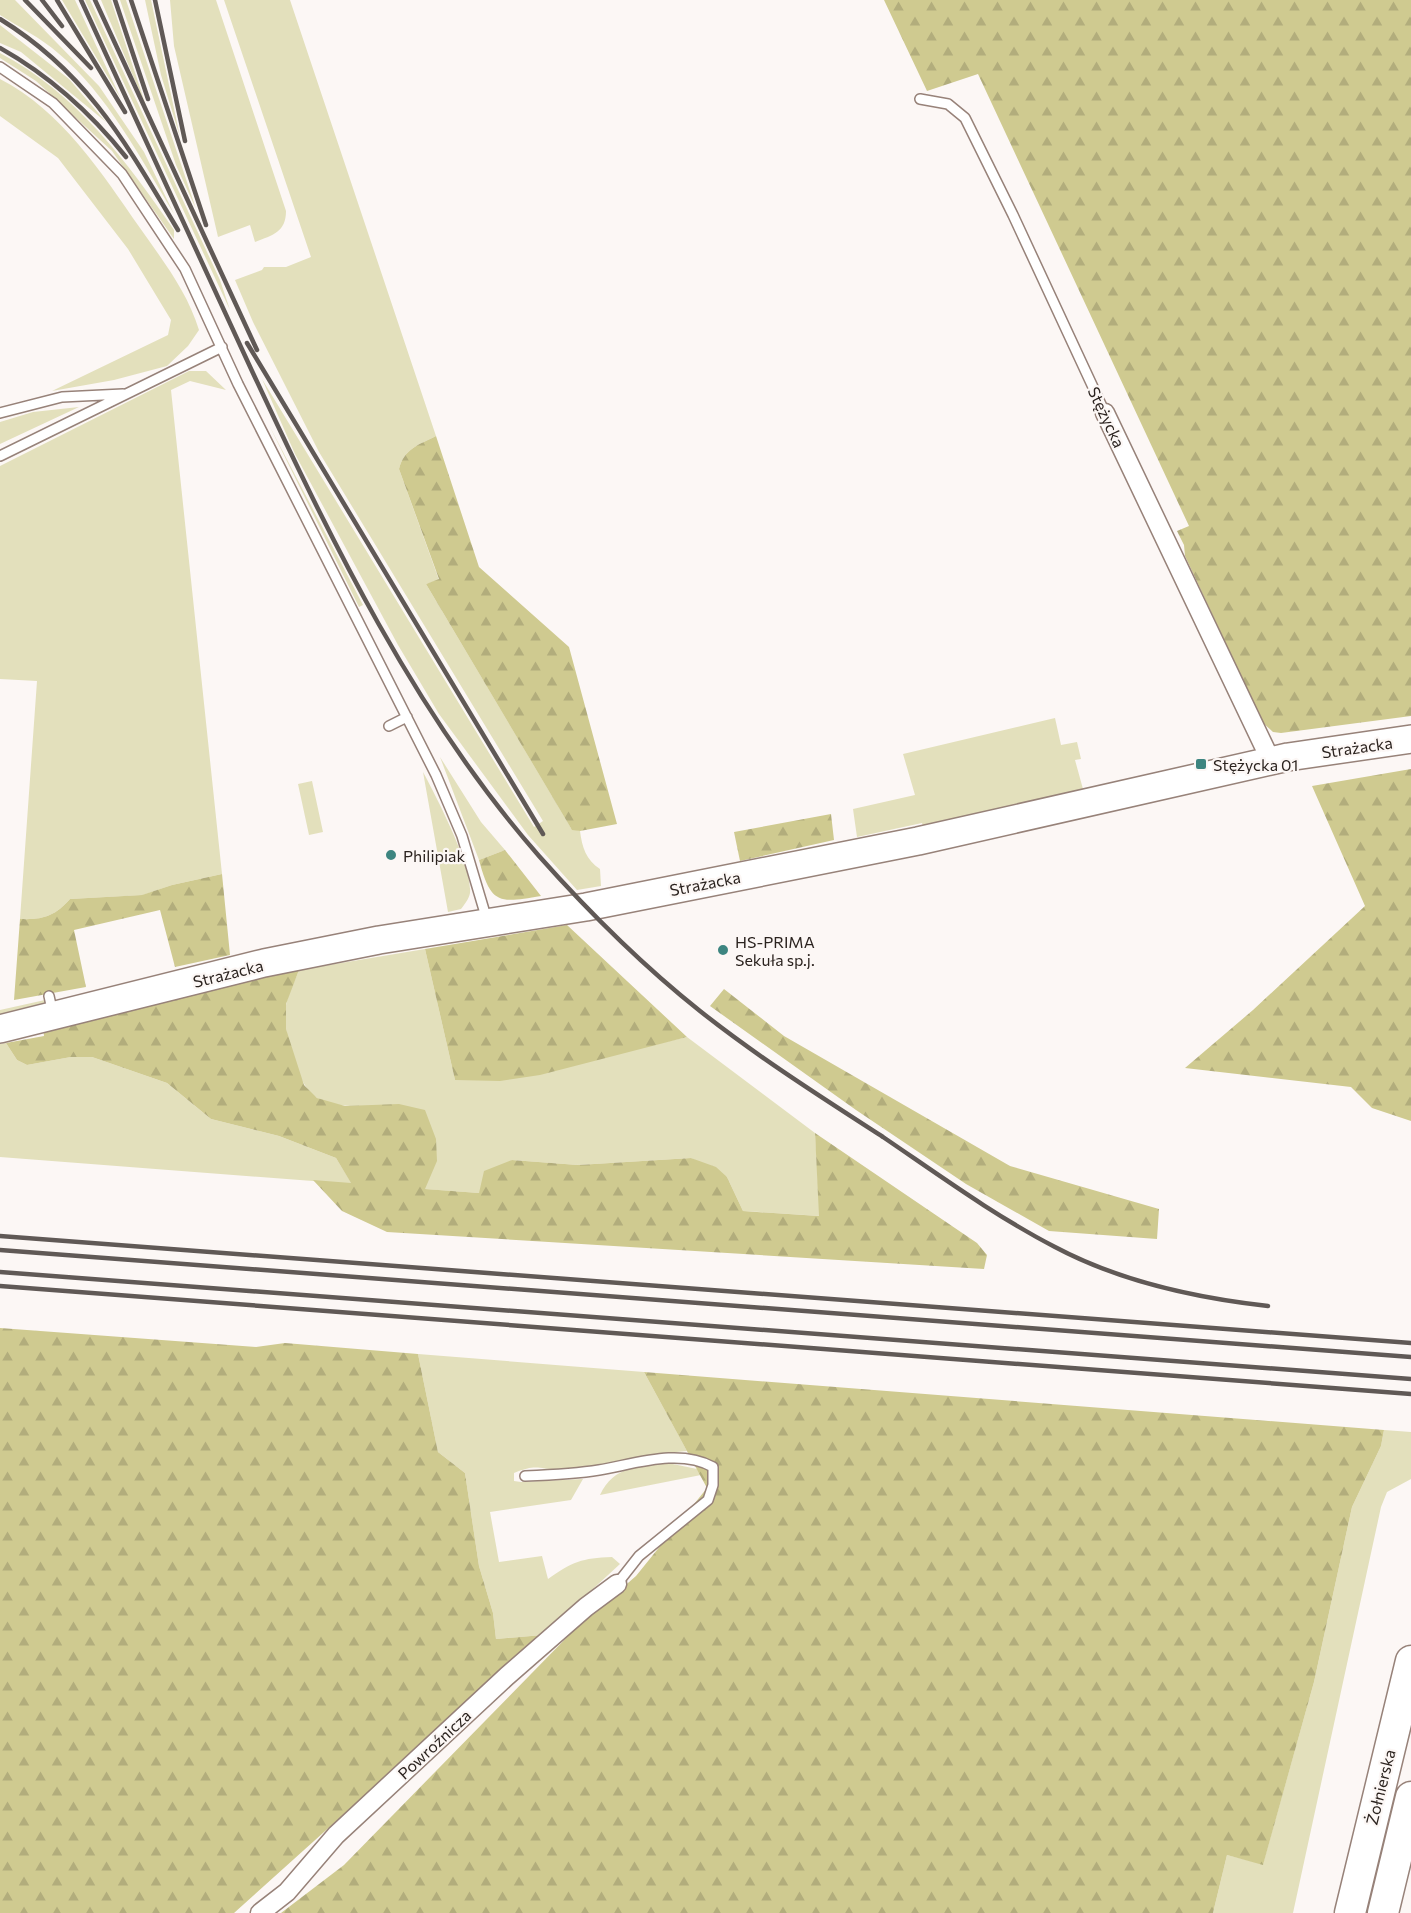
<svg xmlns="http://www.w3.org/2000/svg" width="1411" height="1913" font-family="Commissioner,sans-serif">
	<defs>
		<pattern id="forest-firs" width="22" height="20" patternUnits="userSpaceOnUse" patternTransform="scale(1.5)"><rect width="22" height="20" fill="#cfca90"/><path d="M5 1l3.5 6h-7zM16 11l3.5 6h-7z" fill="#b2ad7c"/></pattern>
	</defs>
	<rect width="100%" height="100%" fill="#fcf7f5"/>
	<!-- green -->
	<path fill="#e3e0bc" d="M 0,0 L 15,0 L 99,86 L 144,152 L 174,214 C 143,162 106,92 58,53 C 41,38 19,27 0,15 Z
		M 62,0 L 75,0 L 121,99 Z
		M 85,0 L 90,0 L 220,280 L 230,310 Z
		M 101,0 L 111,0 L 146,106 L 144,102 Z
		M 120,0 L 126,0 L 196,209 L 176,165 Z
		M 145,0 L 151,0 L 180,137 L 161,75 Z
		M 170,0 L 216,0 L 286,211 C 286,232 273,235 255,242 L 250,225 L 218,237 L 174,46 Z
		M 224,0 L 290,0 L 436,436 C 418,445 404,449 399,469 L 439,580 L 426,584 L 571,828 L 580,831 C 582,847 586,860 600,869 L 601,886 L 577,890 L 528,835 L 439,714 L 398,645 L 295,454 L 262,379 L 534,827 L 543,821 L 319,452 L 253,322 L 235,280 L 262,270 L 264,267 L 286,267 L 311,257 Z
		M 0,25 L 69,79 L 106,122 L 21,52 L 0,43 Z
		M 0,53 C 75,92 127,161 174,230 L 174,239 L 112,151 L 36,81 L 0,58 Z
		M 0,79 C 62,111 101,172 140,228 C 163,261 187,291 199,330 L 188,346 L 167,366 L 114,380 L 52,391 L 168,335 L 171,320 L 128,249 L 58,158 L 0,116 Z
		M 189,371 L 206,371 L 226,390 L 190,381 L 171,390 L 222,874 L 172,885 L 143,895 L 70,899 C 55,916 43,920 20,919 L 37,681 L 0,679 L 0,466 Z
		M 79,407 L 0,444 L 0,422 L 33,412 Z
		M 269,425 L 363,605 L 359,607 Z
		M 1055,718 L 1061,745 L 1077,742 L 1081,759 L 1075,760 L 1083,789 L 923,826 L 922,823 L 857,837 L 853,809 L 915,795 L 903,754 Z
		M 440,757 L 481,822 L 505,850 L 479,860 Z
		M 423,772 C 436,796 473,867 470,893 C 469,899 464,905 461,909 L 448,912 Z
		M 312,781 L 323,832 L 309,835 L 298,784 Z
		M 425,949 L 455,1080 L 630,1050 L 687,1037 L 815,1133 L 820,1216 L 743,1211 L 727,1177 L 691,1158 L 578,1165 L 512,1160 L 479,1193 L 424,1189 L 371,1107 C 354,1106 332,1107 317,1098 C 296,1085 281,1028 286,1005 C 288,993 295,981 299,970 Z
		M 45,1000 L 46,1004 L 0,1020 L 0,1010 Z
		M 6,1043 L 17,1060 L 27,1065 L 71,1057 L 92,1057 L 167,1083 L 211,1119 L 279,1136 L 336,1158 L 352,1184 L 0,1157 L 0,1044 Z
		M 418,1354 L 644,1372 L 687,1451 C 646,1454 605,1467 563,1469 C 539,1471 540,1462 514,1473 L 514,1481 L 521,1482 L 583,1479 L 571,1500 L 490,1512 L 499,1562 L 542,1556 L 548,1579 C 572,1562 582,1558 612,1557 L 620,1564 L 543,1635 L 496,1639 L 493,1613 L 479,1566 L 465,1473 L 438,1452 Z
		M 1384,1430 L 1411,1432 L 1411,1479 L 1387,1492 L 1381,1507 L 1293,1913 L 1213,1913 L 1227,1855 L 1263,1864 L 1314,1682 L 1352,1507 L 1381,1446 Z
		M 668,1463 L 697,1469 L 701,1475 L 600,1495 C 614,1465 639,1467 668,1463 Z"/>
	<!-- forest -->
	<path fill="url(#forest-firs)" d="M 884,0 L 1411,0 L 1411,716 L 1281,733 L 1273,732 L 1263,723 L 1185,556 L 1184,545 L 1177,531 L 1189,526 L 978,74 L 927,91 Z
		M 436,436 L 479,567 L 569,647 L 617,824 L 580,831 L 572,830 L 426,584 L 439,579 L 399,469 C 404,449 418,445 436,436 Z
		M 1411,769 L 1411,1121 L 1372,1108 L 1351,1087 L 1185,1068 L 1253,1010 L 1365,906 L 1312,786 Z
		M 831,814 L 834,840 L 740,861 L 734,832 Z
		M 505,850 L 541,896 C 499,903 491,905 479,860 Z
		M 222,874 L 230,955 L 175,967 L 160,910 L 74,930 L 86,987 L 14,1000 L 20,919 C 43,920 55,916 70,899 L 142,895 L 172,885 Z
		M 567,925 L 687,1037 L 540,1075 L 500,1081 L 455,1080 L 425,949 Z
		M 299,970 L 286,1004 L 286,1029 L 304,1085 L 317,1098 L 345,1106 L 399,1104 L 425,1110 L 436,1139 L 437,1161 L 425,1189 L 479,1193 L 484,1171 L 512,1160 L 578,1165 L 691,1158 L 716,1167 L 727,1177 L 743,1211 L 819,1216 L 815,1133 L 977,1243 L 987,1255 L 984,1269 L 387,1232 L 342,1211 L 313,1180 L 351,1183 L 336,1158 L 279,1136 L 211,1119 L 167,1083 L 92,1057 L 71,1057 L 27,1065 L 17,1060 L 6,1043 L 44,1036 L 43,1027 L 66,1019 Z
		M 724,989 L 784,1036 L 1010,1166 L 1159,1209 L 1157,1239 L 1049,1231 L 966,1184 L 856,1110 L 710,1006 Z
		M 0,1328 L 256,1347 L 285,1343 L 418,1354 L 438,1452 L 465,1473 L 479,1566 L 493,1613 L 496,1639 L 543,1635 L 234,1913 L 0,1913 Z
		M 644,1372 L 1384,1430 L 1381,1446 L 1352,1507 L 1314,1682 L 1263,1865 L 1227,1855 L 1213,1913 L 281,1913 L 344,1865 L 575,1629 L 636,1576 L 707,1488 Z"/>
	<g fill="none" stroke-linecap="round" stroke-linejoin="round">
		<!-- service casing -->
		<g stroke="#978279" stroke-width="12">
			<path id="service" d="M 0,67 L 53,103 L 122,174 L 185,269 L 238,384 L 436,775 L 462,836 L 487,920
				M 920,99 L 948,104 L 965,118 L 1013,215 L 1105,413
				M 0,413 L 62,397 L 123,394
				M 0,456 L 222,347
				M 389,726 L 407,717
				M 49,996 L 53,1014
				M 525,1476 C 550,1475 575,1474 599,1470 C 635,1464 679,1448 713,1467 L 713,1485 L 708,1500 L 639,1556 L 617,1584"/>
		</g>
		<!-- minor casing -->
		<g stroke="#978279" stroke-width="21">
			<path id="minor" d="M 1105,413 L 1271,761
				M 260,1913 L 287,1892 L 336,1835 L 507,1676 L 586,1607 L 617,1584"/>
		</g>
		<!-- secondary casing -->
		<g stroke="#978279" stroke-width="30">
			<path id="secondary" d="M 0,1029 L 264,963 L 379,940 L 586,907 L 918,841 L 1288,757 L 1411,739"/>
		</g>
		<!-- primary casing -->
		<g stroke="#978279" stroke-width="33">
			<path id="primary" d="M 1350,1913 L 1411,1661
				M 1383,1913 L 1411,1797"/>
		</g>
		<!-- service -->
		<use href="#service" stroke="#fff" stroke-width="9"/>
		<!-- minor -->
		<use href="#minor" stroke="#fff" stroke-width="18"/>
		<!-- secondary -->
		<use href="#secondary" stroke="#fff" stroke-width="27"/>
		<!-- primary -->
		<use href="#primary" stroke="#fff" stroke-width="30"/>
		<!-- rail -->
		<path stroke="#605956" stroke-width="4.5" d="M 25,0 L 91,68
			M 42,0 L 62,26
			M 57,0 L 125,112
			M 81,0 C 138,124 195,247 252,371 C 331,540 415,715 539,856 C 588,911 642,965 700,1011 C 758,1057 821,1097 883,1137 C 939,1175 995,1216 1055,1247 C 1119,1281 1196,1298 1268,1306
			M 95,0 L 257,350
			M 115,0 L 148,99
			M 131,0 L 206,225
			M 155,0 L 185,141
			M 0,19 C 88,73 127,145 178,230
			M 0,48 C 50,76 90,112 126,157
			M 247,343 L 543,834
			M 0,1236 L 1411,1343
			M 0,1250 L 1411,1357
			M 0,1272 L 1411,1379
			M 0,1286 L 1411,1394"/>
	</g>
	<!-- markers -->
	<g fill="#3d8580" stroke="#fcf7f5" stroke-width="2">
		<rect x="1195" y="758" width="12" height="12" rx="3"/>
		<circle cx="391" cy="855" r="6"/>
		<circle cx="723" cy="950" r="6"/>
	</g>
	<g text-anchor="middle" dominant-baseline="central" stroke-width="4.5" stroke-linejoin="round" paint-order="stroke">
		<!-- street labels -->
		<g font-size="16" fill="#2b231f" stroke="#fcf7f5">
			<text transform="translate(1107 417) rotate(65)">Stężycka</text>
			<text transform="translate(1357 747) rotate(-8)">Strażacka</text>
			<text transform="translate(705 883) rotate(-11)">Strażacka</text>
			<text transform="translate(228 973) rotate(-14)">Strażacka</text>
			<text transform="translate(434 1744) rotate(-43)">Powroźnicza</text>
			<text transform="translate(1380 1787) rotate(-76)">Żołnierska</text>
		</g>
		<!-- poi labels -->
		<g font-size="16" fill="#2b231f" stroke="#fcf7f5" text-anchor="start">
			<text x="1213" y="764">Stężycka 01</text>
			<text x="403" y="855">Philipiak</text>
			<text x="735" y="941">HS-PRIMA<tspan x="735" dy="18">Sekuła sp.j.</tspan></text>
		</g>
	</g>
</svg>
